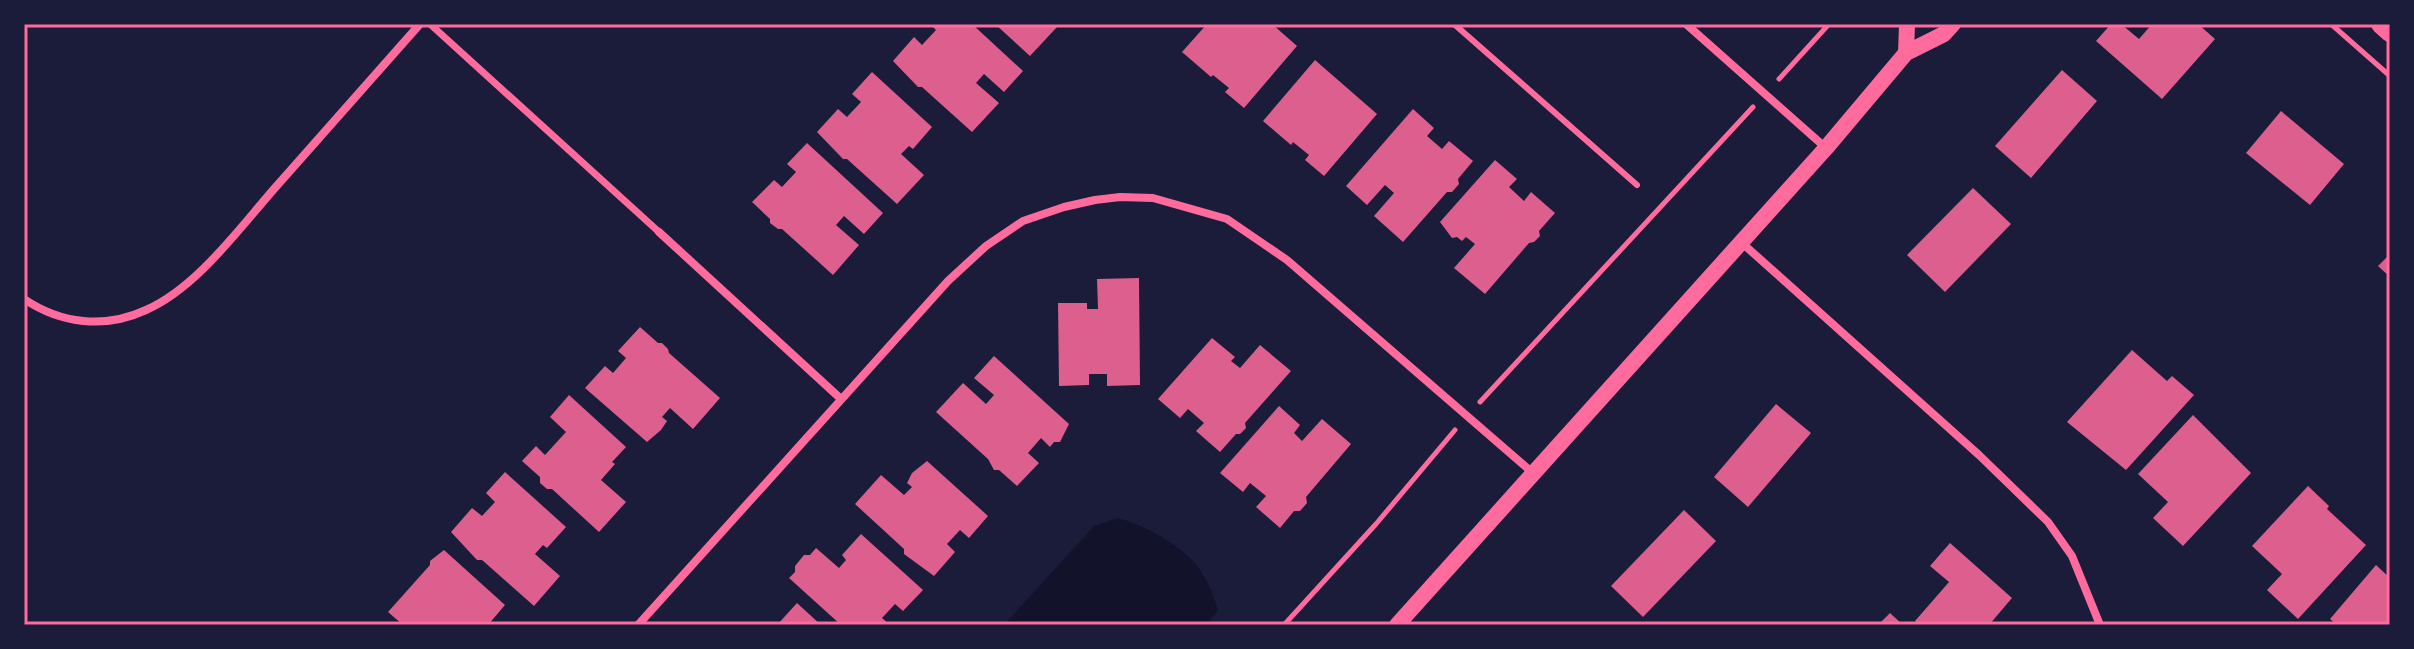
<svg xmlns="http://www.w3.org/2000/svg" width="2414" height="649" font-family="'Public Sans',sans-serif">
	<rect width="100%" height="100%" fill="#1b1b3a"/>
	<!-- water -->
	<path fill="#12122b" d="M 1118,518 C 1143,525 1173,541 1191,559 C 1204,571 1213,594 1218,610 L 1206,625 L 1004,625 L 1094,526 Z"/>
	<!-- building -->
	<path fill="#dd5f8e" d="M 930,24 L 972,24 L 1023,71 L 1004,92 L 984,74 L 976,83 L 999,103 L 972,132 L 922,87 L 918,87 L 893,61 L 914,37 L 922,45 L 936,30 Z
		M 995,24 L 1053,24 L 1057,27 L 1030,56 Z
		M 1207,24 L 1272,24 L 1297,46 L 1244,108 L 1225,92 L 1229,88 L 1213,75 L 1211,77 L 1182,52 Z
		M 2111,24 L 2121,24 L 2139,39 L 2152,24 L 2198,24 L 2215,39 L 2162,99 L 2096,41 Z
		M 1315,60 L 1377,114 L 1324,176 L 1305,160 L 1309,155 L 1293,142 L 1291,145 L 1263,121 Z
		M 2062,70 L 2097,101 L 2031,178 L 1995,146 Z
		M 872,72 L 932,127 L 913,149 L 909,146 L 901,154 L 924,175 L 897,204 L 847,159 L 843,159 L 817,132 L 838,109 L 847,117 L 861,102 L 852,94 Z
		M 1413,109 L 1434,128 L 1427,136 L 1442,149 L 1449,141 L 1473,161 L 1458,179 L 1459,184 L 1452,192 L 1447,192 L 1403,242 L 1374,216 L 1394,193 L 1385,185 L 1367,205 L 1346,186 Z
		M 2281,111 L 2344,164 L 2310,205 L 2246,153 Z
		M 807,143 L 883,213 L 864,234 L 844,216 L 836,225 L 859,245 L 833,275 L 782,229 L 778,229 L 770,223 L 770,219 L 752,202 L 774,180 L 782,187 L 796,172 L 787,164 Z
		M 1495,160 L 1517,179 L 1509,187 L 1524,201 L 1531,192 L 1555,213 L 1539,231 L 1540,236 L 1534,242 L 1529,243 L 1485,294 L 1454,268 L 1475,244 L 1466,237 L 1462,241 L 1457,237 L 1452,238 L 1440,222 Z
		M 1973,188 L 2011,224 L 1945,292 L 1907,255 Z
		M 2390,254 L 2390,277 L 2378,266 Z
		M 1139,278 L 1140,385 L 1107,386 L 1107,374 L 1089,374 L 1089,385 L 1059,386 L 1058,303 L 1087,303 L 1087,309 L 1098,309 L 1097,279 Z
		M 640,327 L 658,343 L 662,343 L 668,349 L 669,353 L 720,398 L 693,429 L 670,408 L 662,417 L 667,421 L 661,430 L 647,442 L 585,388 L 605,366 L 613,373 L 626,358 L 618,351 Z
		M 1212,338 L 1235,357 L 1231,361 L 1240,368 L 1260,345 L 1291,371 L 1245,423 L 1246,428 L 1240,434 L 1236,434 L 1220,452 L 1196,431 L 1204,423 L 1188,409 L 1180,418 L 1158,399 Z
		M 2132,350 L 2167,381 L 2172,376 L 2194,395 L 2126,470 L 2067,422 Z
		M 994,356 L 1069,424 L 1060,442 L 1054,442 L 1050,447 L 1041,438 L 1028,453 L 1039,463 L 1017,486 L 999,470 L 994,470 L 988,459 L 936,412 L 963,383 L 986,404 L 994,395 L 974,378 Z
		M 569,395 L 626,447 L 612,462 L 615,464 L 601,480 L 626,502 L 599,532 L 552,489 L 547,489 L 540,483 L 540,477 L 522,461 L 536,446 L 545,455 L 566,432 L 550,417 Z
		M 1776,404 L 1811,433 L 1748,507 L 1714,477 Z
		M 1279,406 L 1300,425 L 1294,433 L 1302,441 L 1322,419 L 1351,444 L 1306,497 L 1307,503 L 1300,511 L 1294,511 L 1280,528 L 1256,507 L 1266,496 L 1250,483 L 1243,492 L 1220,473 Z
		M 2193,415 L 2251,473 L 2183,546 L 2153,518 L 2168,502 L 2138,474 Z
		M 927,461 L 988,516 L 969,538 L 960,530 L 947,544 L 955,552 L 934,576 L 904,554 L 904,549 L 855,504 L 881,475 L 904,495 L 912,487 L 907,483 L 912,473 Z
		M 505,472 L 566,527 L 547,548 L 543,545 L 535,554 L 560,576 L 534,606 L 482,560 L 477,560 L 451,532 L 472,508 L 482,516 L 495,502 L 486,493 Z
		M 2308,486 L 2329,506 L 2327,509 L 2366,545 L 2298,619 L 2267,590 L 2282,574 L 2252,546 Z
		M 1684,510 L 1716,541 L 1643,617 L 1611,586 Z
		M 861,534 L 923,590 L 903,611 L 895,604 L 882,618 L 890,625 L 841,625 L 789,578 L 795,572 L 795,566 L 804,555 L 810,555 L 816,548 L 839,568 L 846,560 L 842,555 Z
		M 1950,543 L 2012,598 L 1989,625 L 1920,625 L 1915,621 L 1949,582 L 1930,566 Z
		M 444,550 L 505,605 L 488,625 L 403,625 L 388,612 L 430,565 L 430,561 Z
		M 2376,565 L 2390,578 L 2390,625 L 2337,625 L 2330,619 Z
		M 797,603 L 821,625 L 777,625 Z
		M 1890,613 L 1903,625 L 1878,625 Z"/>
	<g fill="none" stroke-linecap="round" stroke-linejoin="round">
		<!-- path -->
		<path stroke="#ff6b9d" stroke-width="5" d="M 2331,24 L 2390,76
			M 1779,79 L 1829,24
			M 1480,402 L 1753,107
			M 1284,625 L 1376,524 L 1455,430"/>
		<!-- service -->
		<path stroke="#ff6b9d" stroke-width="6" d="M 1454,24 L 1637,185"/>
		<!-- pedestrian -->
		<path stroke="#ff6b9d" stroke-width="7" d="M 430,24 L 659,232"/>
		<!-- minor -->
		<path stroke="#ff6b9d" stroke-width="8" d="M 1686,24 L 1826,148
			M 659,232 L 841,399
			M 1742,243 L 1979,455 L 2048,522 L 2072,556 L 2100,625
			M 24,299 C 61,324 105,329 146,310 C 196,288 238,230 274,189 C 323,134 372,79 420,24
			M 638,625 L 948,281 L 986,246 L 1023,221 L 1064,207 L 1095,200 L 1120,197 L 1153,198 L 1227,219 L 1287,260 L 1534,474"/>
		<!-- secondary -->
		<path stroke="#ff6b9d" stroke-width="16" d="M 1906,53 L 1907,24
			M 1397,625 L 1826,148 L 1906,53 L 1944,34 L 1953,24"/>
		<!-- primary -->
		<path stroke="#ff6b9d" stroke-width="20" d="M 2381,24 L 2390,32"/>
	</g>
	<!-- border -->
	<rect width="2414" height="649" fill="none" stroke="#1b1b3a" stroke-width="52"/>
	<rect x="26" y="26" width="2362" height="597" fill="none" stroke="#ff6b9d" stroke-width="3"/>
</svg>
